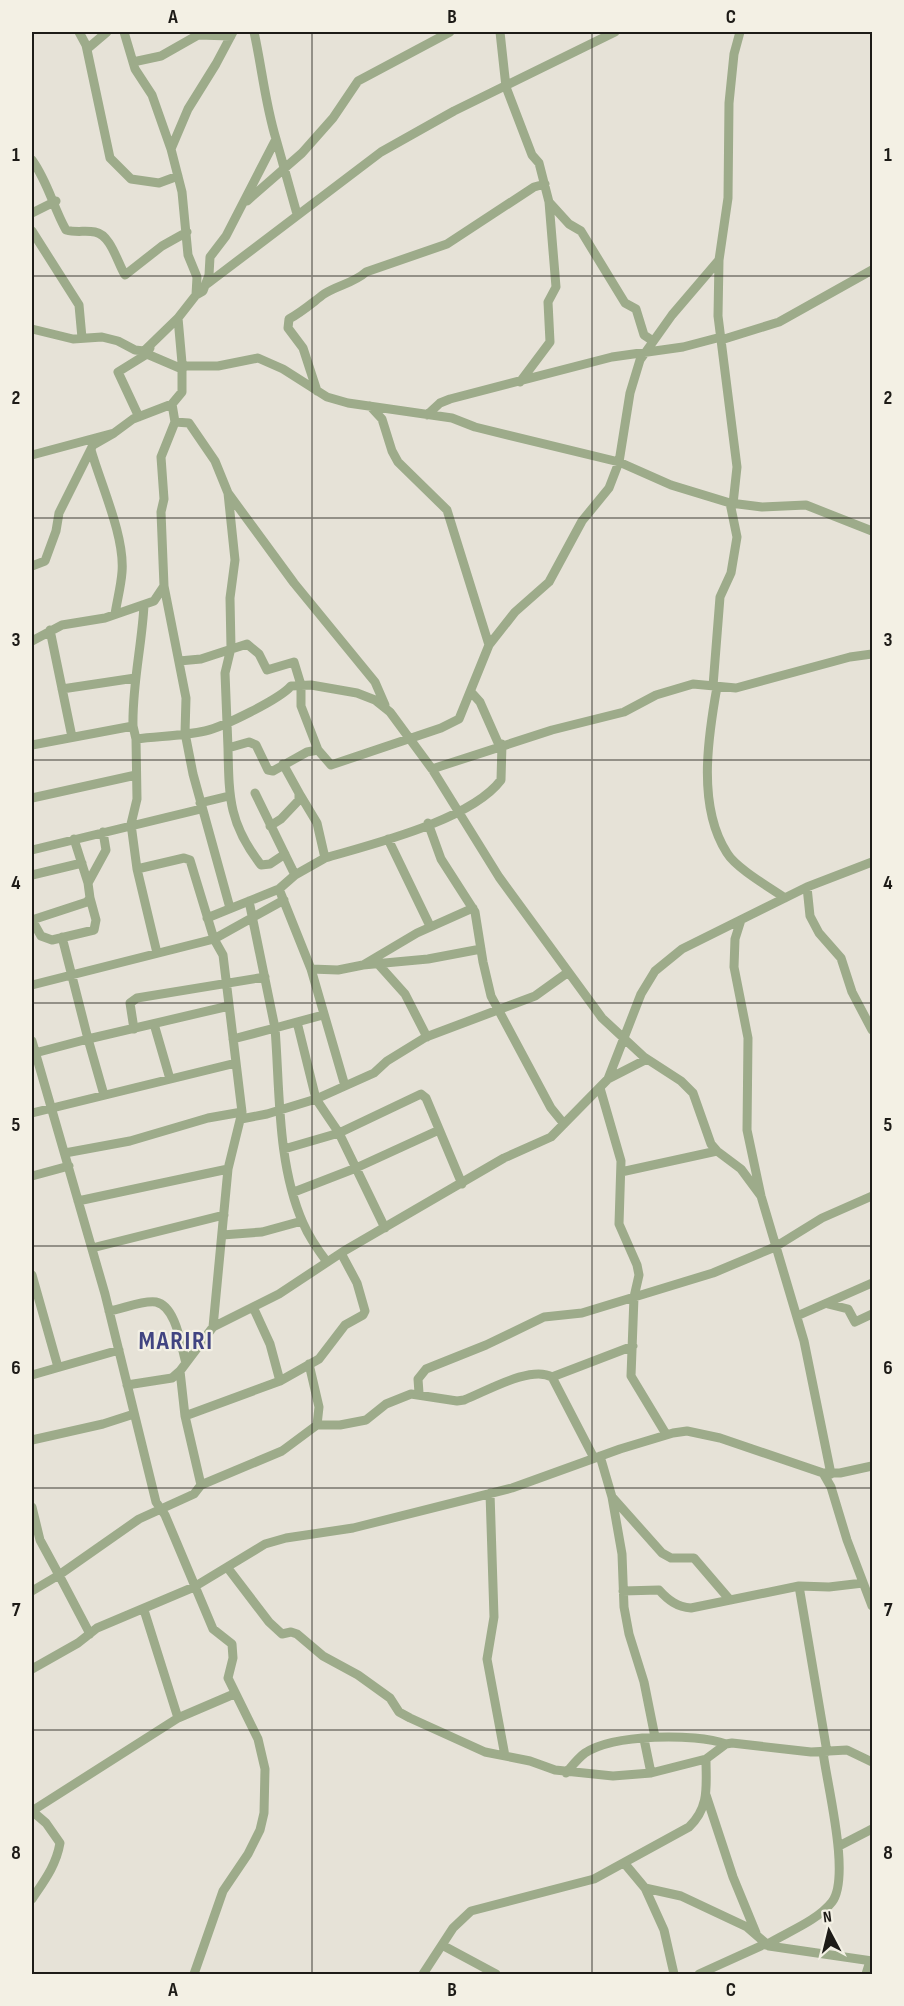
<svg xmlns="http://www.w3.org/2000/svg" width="904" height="2006" font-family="'Sofia Sans Condensed',sans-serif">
	<rect width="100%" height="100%" fill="#e6e2d7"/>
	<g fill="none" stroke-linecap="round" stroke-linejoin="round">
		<!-- minor -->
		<path stroke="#9dab8a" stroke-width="9" d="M 79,32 L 86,45 L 110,158 L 131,179 L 159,183 L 178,176
			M 124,32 L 135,69 L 152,95 L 171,149 L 182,192 L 188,255 L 197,277 L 196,295
			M 254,32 C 262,68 265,103 276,139 L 226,236 L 210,257 L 209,275 L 203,291 L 196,295 L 178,318 L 182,363 L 185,366 L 218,366 L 258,358 L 283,369 L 327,397 L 348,403 L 452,418 L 475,427 L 619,462 L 671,485 L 730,503 L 762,507 L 806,505 L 872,531
			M 500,32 L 506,87 L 532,155 L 539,163 L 549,202 L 556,287 L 548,302 L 550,342 L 520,382
			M 87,49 L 107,32
			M 133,62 L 161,56 L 198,35 L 231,36
			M 276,139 L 297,214
			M 171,149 L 188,109 L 216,64 L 233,32
			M 32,160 C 48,182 53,207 66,230 C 77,233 85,230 95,232 C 111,235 117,262 125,275 L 162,246 L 187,232
			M 247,201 L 302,153 L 333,118 L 358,81 L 450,32
			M 549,202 L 569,224 L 581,231 L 625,303 L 636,309 L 644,335 L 653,341
			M 32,213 L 56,201
			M 32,231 L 79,305 L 82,338
			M 719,260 L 718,316 L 737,467 L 733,504
			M 207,284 L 381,152 L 454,111 L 615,32
			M 32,329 L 73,339 L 102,337 L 118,341 L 135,350 L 144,351 L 178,318
			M 721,340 L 779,322 L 872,270
			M 147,354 L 182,369
			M 317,391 L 303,348 L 288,328 L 289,319 C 302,312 312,303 324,294 C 338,285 354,283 366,272 L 447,244 L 534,187 L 545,184
			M 370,406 L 382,419 L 392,451 L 398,462 L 447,510 L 489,645
			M 427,415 L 440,403 L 450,399 L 612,357 L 683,347 L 721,337
			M 139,417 L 118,372 L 147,354 L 150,348
			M 175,422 L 189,423 L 215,461 L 228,493 L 235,560 L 230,598 L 231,648 L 225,673 L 228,748 L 249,742 L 256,745 L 268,770 L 273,771 L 307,752 L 318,750
			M 91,450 C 101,485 125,537 122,572 C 121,586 117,601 115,614
			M 32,455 L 114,433 L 133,419 L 172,404
			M 228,493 L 294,583 L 375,682 L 385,705
			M 32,566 L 45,561 L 56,531 L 59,513 L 93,445 L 114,433
			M 164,586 L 186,698 L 185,733 L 193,774 L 230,908
			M 50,630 L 72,737
			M 32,641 L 62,625 L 105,618 L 154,601 L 164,586 L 161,512 L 164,499 L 161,457 L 175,422 L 172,404 L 182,392 L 182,369 L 185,366
			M 179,661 L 201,659 L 247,644 L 259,654 L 267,670 L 294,662 L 301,685 L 301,706 L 318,750 L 331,765 L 441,728 L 459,719 L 489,645 L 515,612 L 549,582 L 582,521 L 609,488 L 619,462 L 630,393 L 640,360 L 672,315 L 719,260 L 728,198 L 729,103 L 734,54 L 740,32
			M 713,686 L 720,597 L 731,573 L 737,537 L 730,503
			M 717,687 C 708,737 697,807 727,853 C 736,868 769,887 785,898
			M 62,689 L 135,678
			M 471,692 L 480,702 L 499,745
			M 133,726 L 136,739 C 159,736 183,736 205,731 C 223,727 280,699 291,686 L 311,685 L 357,693 L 375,700 L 390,712 L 432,769 L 499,877 L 602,1018 L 644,1057 L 681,1081 L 693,1093 L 711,1144 L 717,1151 L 741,1169 L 761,1196
			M 136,739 L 137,799 L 131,824 L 137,869 L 157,953
			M 32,745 L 133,726 C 132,685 142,645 144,605
			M 228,748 C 229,798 229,824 261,865 L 270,864 L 285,854
			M 432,769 L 552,730 L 624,712 L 656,695 L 693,684 L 736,688 L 850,657 L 872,654
			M 255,793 L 295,875
			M 32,798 L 136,775
			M 200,803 L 229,796
			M 428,823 L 441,859 L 475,912 L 483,962 L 491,996 L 551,1108 L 564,1124
			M 270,826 L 281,819 L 299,800 L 299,793 L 283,764
			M 74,839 L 88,883
			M 388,839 L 430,926
			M 32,850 L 201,809
			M 325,858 C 373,844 471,820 501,780 L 502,744
			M 137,869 L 184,858 L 190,860 L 214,939 L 223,955 L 242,1112 L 228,1169 L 213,1327
			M 32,875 L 82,863
			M 807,887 L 810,916 L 819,933 L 841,958 L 852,992 L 872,1030
			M 279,889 L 311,969 L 345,1086
			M 249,901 L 275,1028 L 323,1015
			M 207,918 L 279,889 L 295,875 L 325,858 L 317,823 L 299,793
			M 32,920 L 87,902 L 90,898 L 88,883 L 106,850 L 103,832
			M 32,920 L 41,936 L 52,940 L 94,930 L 96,920 L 90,898
			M 741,920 L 735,939 L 734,967 L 748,1038 L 747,1130 L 761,1196 L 804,1341 L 831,1474
			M 363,965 L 428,959 L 481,949
			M 379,965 L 405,994 L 427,1037
			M 311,969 L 338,970 L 363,965 L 417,933 L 473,908
			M 32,985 L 214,939 L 284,900
			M 154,1024 L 170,1079
			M 134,1029 L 130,1003 L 137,998 L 265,977
			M 233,1039 L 275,1028 C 280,1091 277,1164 303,1223 C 309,1237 318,1250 327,1262
			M 32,1041 L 105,1294 L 156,1502 L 165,1515 L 213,1629 L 232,1644 L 233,1658 L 228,1678 L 258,1739 L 265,1769 L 264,1813 L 260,1830 L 248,1854 L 223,1891 L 194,1974
			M 35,1053 L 88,1039 L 62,937
			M 608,1079 L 647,1059
			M 600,1088 L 621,1161 L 619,1224 L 637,1265 L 639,1275 L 634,1297 L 631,1376 L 666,1434
			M 104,1095 L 88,1039 L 229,1006
			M 32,1113 L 236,1063
			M 241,1119 L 267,1114 L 316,1099 L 374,1073 L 387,1061 L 426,1037 L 535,996 L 567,973
			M 284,1149 L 339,1133 L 316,1099 L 297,1022
			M 65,1153 L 130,1141 L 208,1118 L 242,1112
			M 621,1172 L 717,1151
			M 32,1176 L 69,1166
			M 294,1192 L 356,1168 L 439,1130
			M 78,1201 L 228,1169
			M 385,1228 L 339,1133 L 421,1094 L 426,1098 L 462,1184
			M 222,1235 L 262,1232 L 302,1221
			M 92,1248 L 224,1215
			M 32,1275 L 58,1367
			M 828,1304 L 848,1309 L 855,1322 L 872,1314
			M 109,1311 C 123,1309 142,1300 156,1302 C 176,1306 181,1346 186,1363
			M 797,1316 L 872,1283
			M 32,1375 L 119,1350
			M 552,1377 L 633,1346
			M 280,1381 L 319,1359 L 345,1325 L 363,1315 L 365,1311 L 357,1283 L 341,1253
			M 127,1385 L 172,1378 L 180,1371 L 213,1327 L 279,1294 L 344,1251 L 504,1158 L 551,1137 L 608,1079 L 641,994 L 655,971 L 682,949 L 807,887 L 872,862
			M 419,1393 L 418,1379 L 426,1369 L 486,1345 L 544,1317 L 582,1313 L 713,1273 L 775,1247 L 822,1218 L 872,1196
			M 185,1416 L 280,1381 L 270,1344 L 253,1307
			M 317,1425 L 340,1425 L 366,1420 L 386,1404 L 411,1394 L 457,1401 L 464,1400 C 487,1391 531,1365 552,1377 L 594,1458
			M 32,1440 L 103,1424 L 134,1414
			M 600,1456 L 612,1497 L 622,1554 L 624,1607 L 629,1634 L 644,1682 L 655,1737
			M 823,1473 L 831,1487 L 847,1540 L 872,1606
			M 201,1485 L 282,1451 L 317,1425 L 319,1407 L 309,1364
			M 490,1493 L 494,1617 L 487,1659 L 505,1756
			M 613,1498 L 662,1553 L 671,1558 L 694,1558 L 730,1600
			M 32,1507 L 40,1540 L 59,1575 L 32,1591
			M 227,1567 L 269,1622 L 282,1634 L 291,1632 L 297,1634 L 323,1656 L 358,1675 L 390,1698 L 399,1712 L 410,1718 L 485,1752 L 530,1761 L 555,1770 L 613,1776 L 651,1773 L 706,1759 L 726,1744 L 732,1743 L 811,1752 L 847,1750 L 872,1762
			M 799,1586 L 827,1752
			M 623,1591 L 659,1590 C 668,1600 677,1607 691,1608 L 799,1586 L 829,1587 L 863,1583
			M 144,1610 L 178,1718
			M 90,1634 L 59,1575 L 139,1519 L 194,1494 L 201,1485 L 185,1416 L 180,1371
			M 32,1669 L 78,1643 L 97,1628 L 194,1587 L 265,1544 L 286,1538 L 353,1528 L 512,1488 L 620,1449 L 673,1433 L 687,1431 L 720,1438 L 823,1473 L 840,1473 L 872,1466
			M 644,1739 L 651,1773
			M 566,1773 C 572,1766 578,1758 585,1753 C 614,1734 694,1733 726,1744
			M 706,1795 L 733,1877 L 756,1933
			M 32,1811 L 178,1718 L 234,1694
			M 32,1811 L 46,1823 L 60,1843 C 56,1866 44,1881 32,1899
			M 839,1846 L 872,1829
			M 625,1864 L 645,1888 L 681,1896 L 747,1927 L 769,1946 L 872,1961
			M 645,1888 L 664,1930 L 674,1974
			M 442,1945 L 496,1974
			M 766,1945 C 787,1932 817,1921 832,1902 C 851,1877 827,1785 823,1752
			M 423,1974 L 453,1928 L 471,1911 L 594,1879 L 689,1827 C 710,1807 706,1786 706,1759
			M 699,1974 L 765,1944
			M 866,1974 L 870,1961"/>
	</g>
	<!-- grid -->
	<path fill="none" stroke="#1d1b17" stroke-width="1.5" stroke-opacity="0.55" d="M 312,32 L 312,1974M 592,32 L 592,1974M 32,276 L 872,276M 32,518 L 872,518M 32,760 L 872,760M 32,1003 L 872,1003M 32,1246 L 872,1246M 32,1488 L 872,1488M 32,1730 L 872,1730"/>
	<g text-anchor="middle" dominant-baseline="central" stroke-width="4.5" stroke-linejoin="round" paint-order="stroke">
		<!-- district labels -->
		<g font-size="26" font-weight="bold" letter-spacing="1.5" fill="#414481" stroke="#f3f0e4">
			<text x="176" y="1341">MARIRI</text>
		</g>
	</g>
	<!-- border -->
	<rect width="904" height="2006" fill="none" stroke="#f3f0e4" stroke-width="66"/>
	<!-- north arrow -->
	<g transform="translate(829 1931) rotate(353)" stroke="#f3f0e4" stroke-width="4.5" paint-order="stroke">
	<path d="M0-4.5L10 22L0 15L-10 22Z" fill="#1d1b17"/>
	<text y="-9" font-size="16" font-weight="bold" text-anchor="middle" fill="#1d1b17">N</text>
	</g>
	<rect x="33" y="33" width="838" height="1940" fill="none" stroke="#1d1b17" stroke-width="2"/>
	<g font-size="20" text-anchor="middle" font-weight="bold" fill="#1d1b17">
		<text x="173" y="23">A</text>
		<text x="452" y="23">B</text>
		<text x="731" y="23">C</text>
		<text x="16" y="161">1</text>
		<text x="888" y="161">1</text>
		<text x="16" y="404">2</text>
		<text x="888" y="404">2</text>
		<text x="16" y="646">3</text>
		<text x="888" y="646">3</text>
		<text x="16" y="889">4</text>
		<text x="888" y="889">4</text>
		<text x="16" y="1131">5</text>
		<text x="888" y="1131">5</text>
		<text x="16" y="1374">6</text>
		<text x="888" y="1374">6</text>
		<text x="16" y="1616">7</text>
		<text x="888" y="1616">7</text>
		<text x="16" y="1859">8</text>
		<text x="888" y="1859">8</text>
		<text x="173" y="1996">A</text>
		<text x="452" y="1996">B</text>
		<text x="731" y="1996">C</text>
	</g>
</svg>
